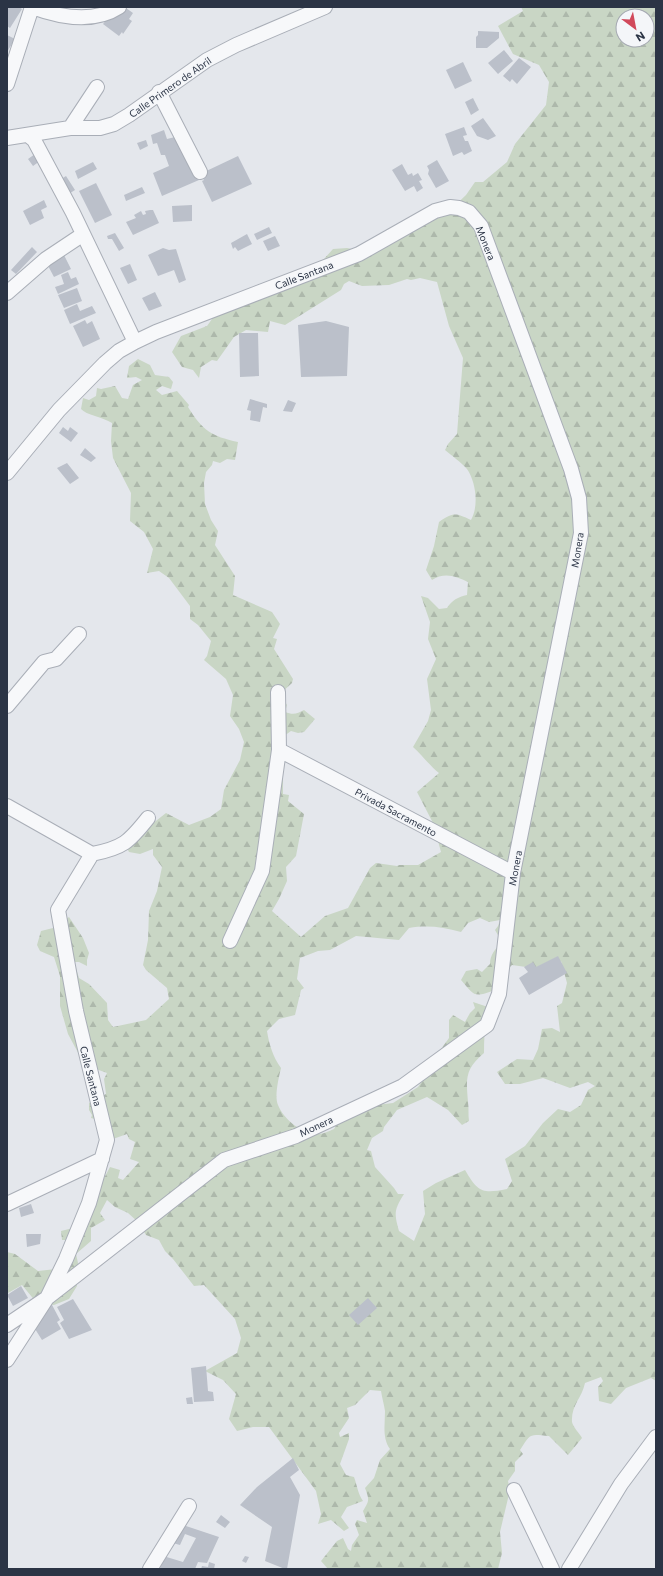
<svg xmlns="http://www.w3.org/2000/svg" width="663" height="1576" font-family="Commissioner,sans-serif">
	<defs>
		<pattern id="forest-firs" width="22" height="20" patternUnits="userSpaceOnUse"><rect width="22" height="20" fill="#c9d6c5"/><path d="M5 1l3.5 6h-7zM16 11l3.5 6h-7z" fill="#adb8ab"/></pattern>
	</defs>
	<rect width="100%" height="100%" fill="#e4e7ec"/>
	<!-- forest -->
	<path fill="url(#forest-firs)" fill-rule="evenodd" d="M 521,7 L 656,7 L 656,1381 L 651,1378 L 626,1388 L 611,1404 L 599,1401 L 598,1387 L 603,1381 L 601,1377 L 585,1383 C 582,1398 571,1405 572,1422 C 573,1427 580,1434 582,1438 L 568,1455 L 549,1436 C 529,1434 531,1433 520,1450 L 523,1454 L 515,1462 L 515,1471 L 508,1481 L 510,1490 L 500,1532 L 502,1553 L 498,1569 L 328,1569 L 321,1561 L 337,1541 L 343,1538 L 348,1549 L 351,1551 L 352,1545 L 359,1535 L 355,1524 L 357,1520 L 367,1523 L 363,1511 C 370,1500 369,1499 365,1488 L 374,1478 L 380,1460 L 390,1449 C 382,1438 385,1424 385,1411 C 384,1404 382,1398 381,1391 L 370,1390 L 355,1405 L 347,1408 L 349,1418 L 339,1433 L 340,1437 L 349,1433 L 349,1439 L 340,1464 L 346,1475 L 354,1477 C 357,1485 358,1494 363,1501 L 347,1507 L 341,1517 L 349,1528 L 344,1531 L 331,1520 L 318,1524 L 321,1514 L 316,1491 L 269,1427 L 253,1427 L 237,1431 L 229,1419 L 236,1394 L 223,1380 L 205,1371 L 237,1353 L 241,1338 L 235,1319 L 204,1285 L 194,1286 L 173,1259 L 165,1251 L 159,1240 L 146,1235 L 138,1222 L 128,1213 L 115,1207 L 107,1200 L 100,1213 L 105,1220 L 91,1228 L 91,1241 L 76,1254 L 78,1263 L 77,1286 L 69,1299 L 54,1305 L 36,1302 L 22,1285 L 8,1293 L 7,1300 L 7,1252 L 15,1254 L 38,1271 L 56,1269 L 67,1240 L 62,1240 L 61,1231 L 73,1228 L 85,1195 L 103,1180 L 110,1167 L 120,1170 L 118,1178 L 123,1180 L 139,1162 L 130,1159 L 135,1142 L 129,1139 L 127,1134 L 113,1139 L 95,1119 L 91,1118 L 92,1115 L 89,1110 L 89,1103 L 106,1094 L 104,1079 L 107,1073 L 96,1069 L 82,1060 L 68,1034 L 60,1006 L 60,976 L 54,957 L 40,951 L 37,945 L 41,931 L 53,928 L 69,917 L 83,938 L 89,953 L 87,960 L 87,966 L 79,962 L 74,962 L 79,978 L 89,984 L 107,1003 L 108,1020 L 113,1027 L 146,1020 L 169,999 L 167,988 L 146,970 L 143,965 L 148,940 L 149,911 L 157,891 L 162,867 L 153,855 L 153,849 L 140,854 L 129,852 L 127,848 L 133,839 L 166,813 L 189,825 L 210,817 L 221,809 L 224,790 L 240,760 L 244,742 L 239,729 L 230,716 L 233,695 L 226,679 L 204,660 L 207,656 L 211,641 L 198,625 L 190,619 L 190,606 L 169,578 L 159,571 L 147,573 L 153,549 L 144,532 L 130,521 L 131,493 L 113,458 L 111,441 L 112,423 C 103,417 86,415 81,409 L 83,398 L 89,400 L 96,396 L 97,388 L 101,389 L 115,386 L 122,398 L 128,399 L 133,385 L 142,380 L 136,377 L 127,378 L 129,366 L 138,359 L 150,365 L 155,375 L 169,377 L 173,382 L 171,389 L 162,386 L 156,390 L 162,395 L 177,391 L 189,405 L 188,407 C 203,431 211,436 238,442 L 235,460 L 227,459 L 220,463 L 213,461 L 212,465 L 206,472 L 204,483 L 205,504 L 211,520 L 218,531 L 215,545 L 235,576 L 233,595 L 272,612 L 280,624 L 273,638 L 277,639 L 274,649 L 293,679 L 292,683 L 280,694 L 287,705 L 285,712 C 293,715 297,714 304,710 L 315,719 L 304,732 L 298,733 L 291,731 L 284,736 L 283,745 L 288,752 L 283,770 L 283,794 L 289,795 L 288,801 L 304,814 L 296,856 L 286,867 L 287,881 L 279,899 L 272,911 L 301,937 L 325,916 L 348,908 L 370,868 L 376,863 L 397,866 L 399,865 L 418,865 L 441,852 L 433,823 L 417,792 L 439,773 C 429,765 422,755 413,747 L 428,721 L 431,710 L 427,679 L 436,659 L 428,639 L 430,622 L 421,596 L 428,598 L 439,609 L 447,608 C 452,600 458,597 467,595 L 468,582 C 456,576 444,572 432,580 L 426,570 L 434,546 L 439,522 C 454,512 455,513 471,520 C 479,506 476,482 467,469 C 461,462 452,456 445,450 L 448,444 L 457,434 L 463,358 L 449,326 L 437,282 L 420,278 L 411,280 L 407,279 L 389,285 L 362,286 L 349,281 L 344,284 L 341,290 L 285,325 L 270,321 L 268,332 L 246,330 L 234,337 L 217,361 L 212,360 L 201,367 L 199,378 L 193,370 L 182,367 L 172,352 L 181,336 L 207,326 L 217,312 L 315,269 L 333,249 L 347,248 L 357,250 L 429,218 L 445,215 L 466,195 L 475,182 L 483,182 L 507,162 L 515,144 L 546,105 L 549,82 L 539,65 L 513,54 L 498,26 L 523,11 ZM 623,16 L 647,16 L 647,40 L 623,40 ZM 480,918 L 489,922 L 500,920 L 498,926 L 495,930 L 502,942 C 495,949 490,955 490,964 L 482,972 L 477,969 L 466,971 L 461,980 C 475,996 473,998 495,990 L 505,972 L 512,965 L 540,969 L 561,961 L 567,983 L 562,1003 L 557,1006 L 560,1032 L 552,1028 L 542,1029 L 538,1049 L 533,1060 L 517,1059 L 497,1072 L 505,1084 L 520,1084 L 543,1078 L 570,1088 L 588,1082 L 595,1086 L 588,1090 L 581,1105 L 570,1112 L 558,1109 L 543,1123 L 525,1146 L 505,1159 L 512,1181 L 507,1189 C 482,1194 478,1192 465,1170 L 436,1183 L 423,1191 L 425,1214 L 414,1241 L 399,1231 C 394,1213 394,1210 404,1194 L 398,1194 L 394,1188 L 375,1167 L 371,1151 L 367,1150 L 372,1138 L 383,1131 L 384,1127 L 397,1110 L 427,1097 L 448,1110 L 462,1125 L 469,1121 C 468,1115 469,1108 468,1102 C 466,1078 465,1069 484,1053 C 484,1037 485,1023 488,1007 L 473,1002 L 475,1008 L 470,1013 L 465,1022 L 453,1015 L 449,1020 L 449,1038 L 436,1056 L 428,1077 L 422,1081 L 418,1087 L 393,1103 L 376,1105 L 340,1118 L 334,1129 C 329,1131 323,1134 319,1134 C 302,1134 284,1120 278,1105 C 274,1096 279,1077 281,1068 C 273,1057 269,1044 267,1031 L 279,1019 L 295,1015 L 301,990 L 304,988 L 297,979 L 300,958 L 318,951 L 330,950 L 356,936 L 399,940 L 409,928 C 427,925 443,927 461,932 L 468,923 Z"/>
	<!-- building -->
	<path fill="#bbc0ca" d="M 7,7 L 19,7 L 22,9 L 10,28 L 7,26 Z
		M 126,8 L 133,13 L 129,19 L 132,21 L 123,34 L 122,32 L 119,36 L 103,24 L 112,13 L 120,10 L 123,12 Z
		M 478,31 L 499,32 L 499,38 L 487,48 L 476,48 L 476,37 L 478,35 Z
		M 7,35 L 15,39 L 7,52 Z
		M 504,50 L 513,61 L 498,74 L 488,63 Z
		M 519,58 L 531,67 L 517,84 L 512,79 L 510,82 L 503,76 Z
		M 463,62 L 472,81 L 455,89 L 446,70 Z
		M 473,98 L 479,110 L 471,115 L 465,102 Z
		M 483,118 L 496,136 L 488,140 L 477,136 L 471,126 Z
		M 464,127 L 467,135 L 463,136 L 465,141 L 468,141 L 472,151 L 464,155 L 462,152 L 453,156 L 445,134 Z
		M 164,130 L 167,139 L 175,137 L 194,168 L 199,180 L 162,196 L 153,173 L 169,166 L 165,155 L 161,155 L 157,143 L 153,144 L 151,135 Z
		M 146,140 L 148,146 L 140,150 L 137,143 Z
		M 35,154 L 40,161 L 33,166 L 28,159 Z
		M 238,156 L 252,184 L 212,202 L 202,181 L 204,180 L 200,174 Z
		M 437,160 L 449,181 L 436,188 L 428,174 L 429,170 L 427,166 Z
		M 93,162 L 97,169 L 78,179 L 75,171 Z
		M 402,164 L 408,175 L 412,173 L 413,176 L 418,173 L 422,180 L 419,181 L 423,188 L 417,192 L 414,186 L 405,191 L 392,170 Z
		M 66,176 L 75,190 L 67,195 L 58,181 Z
		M 96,183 L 112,215 L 95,223 L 79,191 Z
		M 142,187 L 145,193 L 126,201 L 124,195 Z
		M 44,200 L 47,207 L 41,210 L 44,218 L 30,225 L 23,211 Z
		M 192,205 L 192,221 L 173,222 L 172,206 Z
		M 150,210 L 153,210 L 159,223 L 133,235 L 126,222 L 136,218 L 134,215 L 141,211 L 143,215 L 146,214 L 145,211 Z
		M 269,227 L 272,233 L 257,240 L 254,234 Z
		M 115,233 L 124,248 L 119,251 L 112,239 L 108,239 L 107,236 Z
		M 247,234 L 252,244 L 238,251 L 235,247 L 233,249 L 231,243 Z
		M 275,236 L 280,246 L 268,251 L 263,241 Z
		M 32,247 L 37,252 L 16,274 L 11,270 Z
		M 163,248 L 169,250 L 176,249 L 186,280 L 179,283 L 174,270 L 158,276 L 148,255 Z
		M 63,253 L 71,269 L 54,277 L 46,262 Z
		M 130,264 L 137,280 L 128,284 L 120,268 Z
		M 68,272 L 71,279 L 76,277 L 79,284 L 58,294 L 55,287 L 64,284 L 61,275 Z
		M 77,288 L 82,301 L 64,308 L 58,295 Z
		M 155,292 L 162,306 L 149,311 L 142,298 Z
		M 77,304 L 80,311 L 92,306 L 96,313 L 70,324 L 64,310 Z
		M 85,320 L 87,324 L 92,321 L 100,339 L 83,347 L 73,326 Z
		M 326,321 L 349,327 L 347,376 L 301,377 L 298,325 Z
		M 239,333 L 258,333 L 259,376 L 240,377 Z
		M 250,399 L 267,404 L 267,408 L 263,407 L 260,422 L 250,420 L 251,411 L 247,410 Z
		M 288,400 L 296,403 L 292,412 L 283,411 Z
		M 63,427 L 68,431 L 70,427 L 78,433 L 71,442 L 59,433 Z
		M 85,448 L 96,458 L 91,462 L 80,455 Z
		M 67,463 L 79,478 L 70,484 L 57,468 Z
		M 558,956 L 567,973 L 529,995 L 519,978 L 528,972 L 524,967 L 533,962 L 536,967 Z
		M 31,1204 L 34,1213 L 21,1217 L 19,1208 Z
		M 26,1234 L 41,1234 L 40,1244 L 27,1247 Z
		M 21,1286 L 28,1298 L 13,1306 L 7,1295 Z
		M 368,1298 L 377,1308 L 358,1325 L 349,1315 Z
		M 73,1299 L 92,1330 L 69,1339 L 60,1323 L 64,1320 L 57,1307 Z
		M 51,1303 L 60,1320 L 57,1322 L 61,1329 L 42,1340 L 30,1321 Z
		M 206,1366 L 208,1391 L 213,1392 L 214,1401 L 194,1402 L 191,1368 Z
		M 192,1397 L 193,1404 L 187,1404 L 186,1398 Z
		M 293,1458 L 299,1470 L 290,1477 L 300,1495 L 287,1569 L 285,1569 L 265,1561 L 272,1527 L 240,1505 L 257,1487 Z
		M 221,1515 L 230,1522 L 225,1528 L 216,1522 Z
		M 180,1524 L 219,1537 L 207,1563 L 198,1562 L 195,1569 L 165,1569 L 154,1566 L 160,1555 L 183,1562 L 196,1538 L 185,1534 L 180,1545 L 169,1542 Z
		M 245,1556 L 249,1557 L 246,1563 L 242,1561 Z
		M 209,1562 L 215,1564 L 214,1569 L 201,1569 L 202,1566 L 208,1567 Z"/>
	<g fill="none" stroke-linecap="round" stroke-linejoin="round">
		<!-- minor casing -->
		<g stroke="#a9aeb7" stroke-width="16">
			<path id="minor" d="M 32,7 C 59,17 93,24 119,7
				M 7,84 L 32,7
				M 159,92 L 200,172
				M 70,128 L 97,87
				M 28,135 L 34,140 L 73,213 L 135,342
				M 7,138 L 70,128 L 100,128 L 114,124 L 129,115 L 207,60 L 236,45 L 325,7
				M 7,293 L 46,259 L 82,235
				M 7,473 L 59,410 L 105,363 L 119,351 L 135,342 L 156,332 L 359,254 L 435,211 L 450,207 L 459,208 L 469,212 L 481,226 L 571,469 L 579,498 L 581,533 L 513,873 L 499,994 L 487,1025 L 403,1086 L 296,1136 L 224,1160 L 47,1298 L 7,1325
				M 7,706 L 44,662 L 56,659 L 79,634
				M 279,750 L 513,873
				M 7,806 L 92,854 C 123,848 129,842 148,818
				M 230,941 L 262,871 L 279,750 L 278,692
				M 7,1204 L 102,1159
				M 7,1360 L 47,1298 L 66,1259 L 89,1203 L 107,1140 L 76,1011 L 58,910 L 92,854
				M 514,1490 L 552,1569
				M 150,1569 L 189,1506
				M 569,1569 L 621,1484 L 656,1437"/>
		</g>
		<!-- minor -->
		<use href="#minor" stroke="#f7f8fa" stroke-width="14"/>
	</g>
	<g text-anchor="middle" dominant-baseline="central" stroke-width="3" stroke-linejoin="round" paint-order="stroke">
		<!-- street labels -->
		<g font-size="10" fill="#2b3445" stroke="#f4f6f9">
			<text transform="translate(170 87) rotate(-35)">Calle Primero de Abril</text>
			<text transform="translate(486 243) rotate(68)">Monera</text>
			<text transform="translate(304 275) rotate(-21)">Calle Santana</text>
			<text transform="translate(577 550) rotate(-81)">Monera</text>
			<text transform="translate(396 812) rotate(28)">Privada Sacramento</text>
			<text transform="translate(515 868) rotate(-80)">Monera</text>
			<text transform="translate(91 1076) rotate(76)">Calle Santana</text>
			<text transform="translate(316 1126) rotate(-25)">Monera</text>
		</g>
	</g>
	<!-- border -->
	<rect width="663" height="1576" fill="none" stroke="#2b3445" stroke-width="16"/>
	<!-- north arrow -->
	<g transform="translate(635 28) rotate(148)"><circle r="19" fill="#f4f6f9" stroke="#a4a8b1"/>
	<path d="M0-3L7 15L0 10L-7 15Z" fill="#d1495b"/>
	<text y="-6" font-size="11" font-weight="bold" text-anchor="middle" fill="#2b3445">N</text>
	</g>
</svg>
